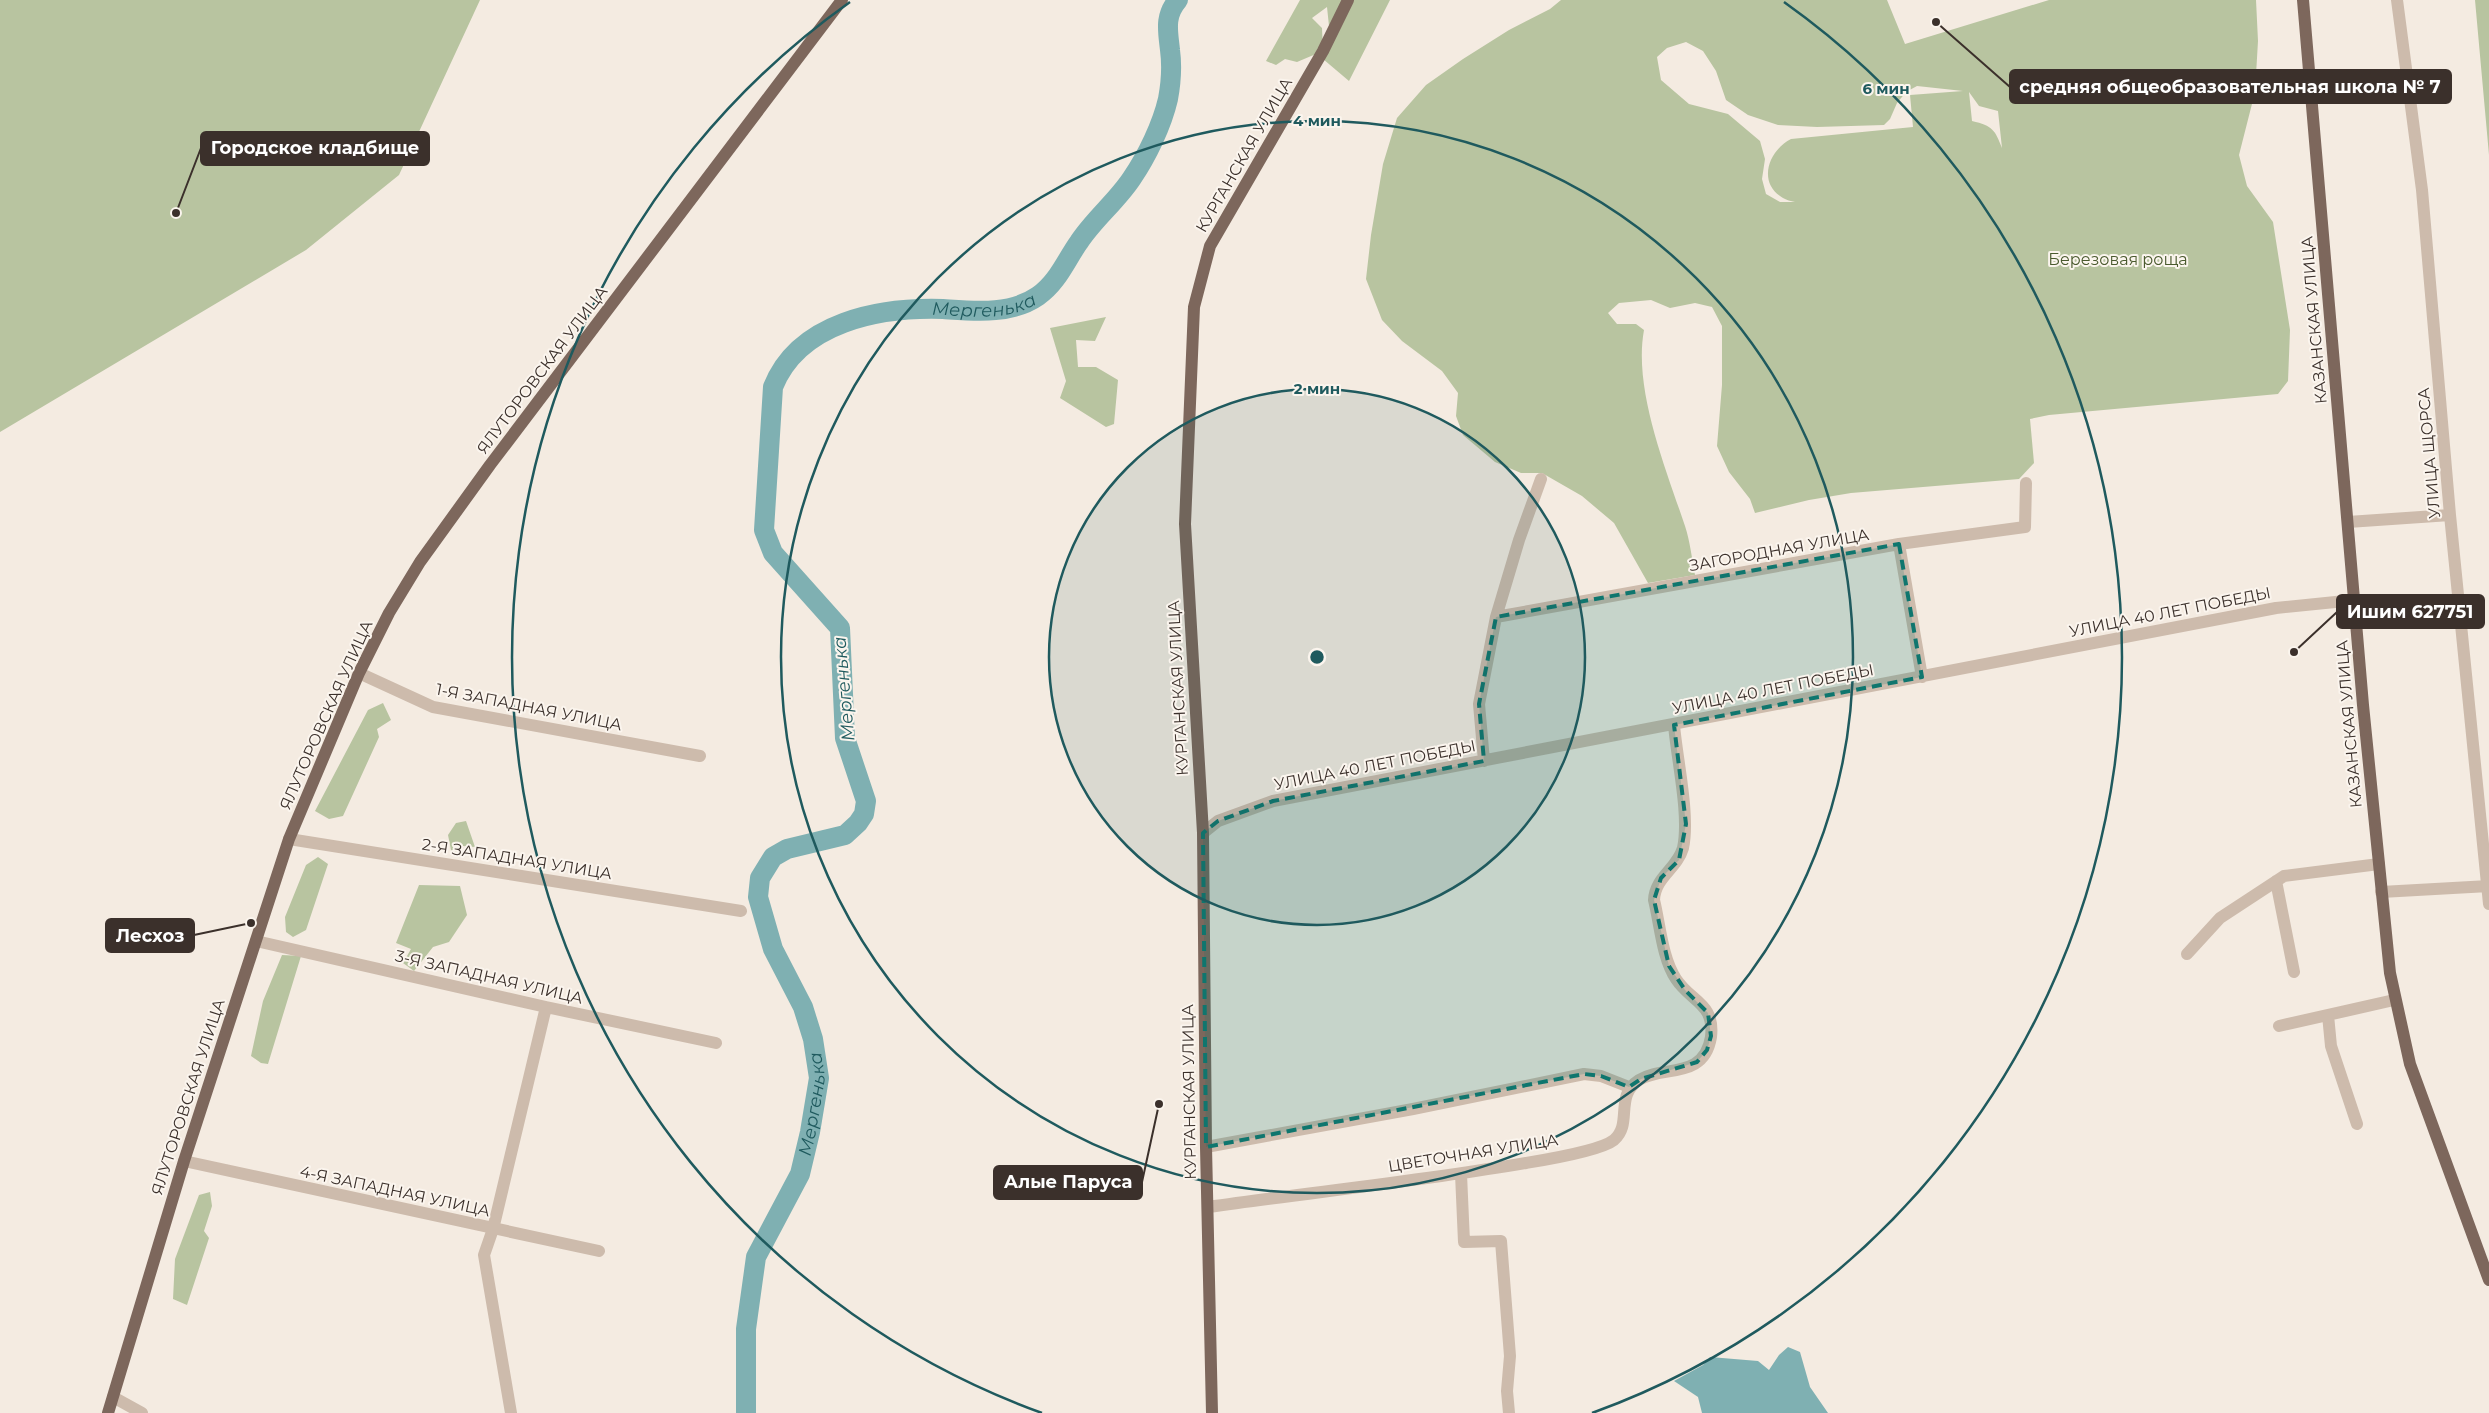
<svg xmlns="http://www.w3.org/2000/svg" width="2489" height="1413" font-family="Montserrat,sans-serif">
	<rect width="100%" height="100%" fill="#f4ebe1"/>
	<!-- green -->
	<path fill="#b8c4a0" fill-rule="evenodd" d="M 0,0 L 480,0 L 399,175 L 306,250 L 0,432 Z
		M 1300,0 L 1390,0 L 1349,81 L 1323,59 L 1331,45 L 1327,7 L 1312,18 L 1322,28 L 1323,51 L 1297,62 L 1285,59 L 1276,65 L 1266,61 Z
		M 1561,0 L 1887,0 L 1905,44 L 2049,0 L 2256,0 L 2258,41 L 2255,92 L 2239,155 L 2247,186 L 2273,222 L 2290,330 L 2288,381 L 2278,394 L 2049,415 L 2030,419 L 2034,463 L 2019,479 L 1851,493 L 1809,500 L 1755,513 L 1750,499 L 1729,472 L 1717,446 L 1722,385 L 1722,326 L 1712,307 L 1695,303 L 1670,308 L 1651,300 L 1619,303 L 1608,313 L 1617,324 L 1636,324 L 1644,330 C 1633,389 1666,469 1685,526 C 1690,541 1692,559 1695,575 L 1648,583 L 1614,523 L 1582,496 L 1542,473 L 1521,473 L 1495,462 L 1463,435 L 1456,416 L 1458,393 L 1442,371 L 1402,341 L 1382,320 L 1366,279 L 1371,235 L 1383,164 L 1397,118 L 1426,85 L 1463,59 L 1509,30 L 1550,9 ZM 1686,42 L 1703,51 L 1716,71 L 1726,100 L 1748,115 L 1778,125 L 1817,127 L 1884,125 L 1890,119 L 1897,103 L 1906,92 L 1917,86 L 1963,91 L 1910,95 L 1913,127 L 1791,139 C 1768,151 1757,183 1783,198 C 1786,200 1791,201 1795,202 L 1780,202 L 1766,194 L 1762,179 L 1765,159 L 1760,141 L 1728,114 L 1689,104 L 1661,80 L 1657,57 L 1667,48 ZM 1969,92 L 1979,106 L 1998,111 L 2002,148 C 1995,130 1993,126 1972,121 Z
		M 2475,0 L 2489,0 L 2489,155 Z
		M 1106,317 L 1095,341 L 1076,340 L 1078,367 L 1096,367 L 1118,380 L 1114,424 L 1106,427 L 1060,398 L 1066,381 L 1050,328 Z
		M 383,703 L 391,720 L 377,729 L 379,737 L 343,816 L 329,819 L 315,811 L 368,710 Z
		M 466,821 L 475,847 L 463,846 L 452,855 L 448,835 L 456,823 Z
		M 318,857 L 328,864 L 306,930 L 293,937 L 286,932 L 285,917 L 306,865 Z
		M 419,885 L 460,886 L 467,915 L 449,942 L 433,947 L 414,971 L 403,963 L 411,949 L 396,943 Z
		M 282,955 L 301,956 L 268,1064 L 261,1063 L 251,1056 L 263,1001 Z
		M 210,1192 L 212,1206 L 204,1231 L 209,1238 L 187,1305 L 173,1299 L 175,1259 L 199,1195 Z"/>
	<!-- water -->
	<path fill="#7fb0b2" d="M 1788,1347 L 1800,1352 L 1810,1387 L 1828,1413 L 1702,1413 L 1698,1397 L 1674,1381 L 1703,1365 L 1710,1357 L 1758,1361 L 1769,1370 L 1779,1355 Z"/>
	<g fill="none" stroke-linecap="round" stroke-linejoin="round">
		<!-- river -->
		<path stroke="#7fb0b2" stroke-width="20" id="s1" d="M 746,1413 L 746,1329 L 756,1257 L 800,1174 L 810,1132 L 819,1078 L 813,1039 L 803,1007 L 773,949 L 758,897 L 760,878 L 773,857 L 787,849 L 845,835 L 858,823 L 864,814 L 866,801 L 845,738 L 840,628 L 773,553 L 764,530 L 773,387 C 799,322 879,307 943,309 C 974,311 1011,315 1038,296 C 1058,282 1066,260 1079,242 C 1094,219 1117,201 1132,178 C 1147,156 1162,125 1168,99 C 1171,83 1172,65 1170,50 C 1168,31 1164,16 1178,0"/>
		<!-- minor -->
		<path stroke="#cdbbac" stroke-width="12" d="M 2397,0 L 2422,190 L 2450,515 L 2489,904
			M 2348,522 L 2450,515
			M 1899,544 L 1922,677
			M 1496,617 L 1899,544 L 2025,527 L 2026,483
			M 359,673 L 433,707 L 700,756
			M 1484,761 L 1479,704 L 1496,617 L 1519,540 L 1541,479
			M 1203,833 L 1218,821 L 1273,801 L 2276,608 L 2355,600
			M 289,839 L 741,911
			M 2276,881 L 2294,972
			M 2381,892 L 2489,886
			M 256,941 L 546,1007 L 716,1043
			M 2187,954 L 2220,918 L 2284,876 L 2379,864
			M 2328,1015 L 2331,1046 L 2357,1124
			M 2279,1026 L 2394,1000
			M 1206,1147 L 1413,1109 L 1584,1074 L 1601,1076 L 1629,1087
			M 184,1161 L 599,1251
			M 1461,1174 L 1464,1242 L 1501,1241 L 1510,1356 L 1507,1391 L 1509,1413
			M 1208,1207 C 1314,1192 1421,1181 1526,1163 C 1544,1160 1600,1151 1614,1140 C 1633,1124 1614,1096 1639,1080 C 1663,1065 1704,1080 1711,1037 C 1715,1003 1691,1002 1676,979 C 1662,958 1660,924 1654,900 C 1655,877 1677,869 1683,848 C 1690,816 1677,760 1674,725
			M 113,1397 L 142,1413
			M 511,1413 L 484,1255 L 493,1229 L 546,1007"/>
		<!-- major -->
		<path stroke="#7d675c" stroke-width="12" d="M 2303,0 L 2363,705 L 2390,973 L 2410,1064 L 2489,1280
			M 108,1413 L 184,1161 L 289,839 L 359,673 L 389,613 L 420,562 L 490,465 L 842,0
			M 1212,1413 L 1206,1147 L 1203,833 L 1185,524 L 1194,307 L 1210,246 L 1323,51 L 1348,0"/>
	</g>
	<!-- marked area -->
	<path fill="#0f766e" fill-opacity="0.2" stroke="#0f766e" stroke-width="4" stroke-dasharray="10 6" stroke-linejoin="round" d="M 1899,544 L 1922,677 L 1674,725 L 1686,824 L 1679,860 L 1661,878 L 1654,900 L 1669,966 L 1685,990 L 1708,1013 L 1711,1036 L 1707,1050 L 1697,1062 L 1641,1079 L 1629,1087 L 1601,1076 L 1584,1074 L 1206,1147 L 1203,833 L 1218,821 L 1273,801 L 1484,761 L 1479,704 L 1496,617 Z"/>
	<!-- distance rings -->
	<circle cx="1317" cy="657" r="268" fill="#1f5a5e" fill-opacity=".12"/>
	<g fill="none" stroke="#1f5a5e" stroke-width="2.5">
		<circle cx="1317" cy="657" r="268"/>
		<circle cx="1317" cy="657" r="536"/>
		<path d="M1042 1413A804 804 0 0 1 850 2M1784 2A804 804 0 0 1 1592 1413"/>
	</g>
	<g text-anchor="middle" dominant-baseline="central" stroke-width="4" stroke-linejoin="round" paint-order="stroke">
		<!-- street labels -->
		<g font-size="16" fill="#3b302b" stroke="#fbf5ee">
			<text transform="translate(1244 155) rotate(-60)">КУРГАНСКАЯ УЛИЦА</text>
			<text transform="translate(2314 320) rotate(-95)">КАЗАНСКАЯ УЛИЦА</text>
			<text transform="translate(542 370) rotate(-53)">ЯЛУТОРОВСКАЯ УЛИЦА</text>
			<text transform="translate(2429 453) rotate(-95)">УЛИЦА ЩОРСА</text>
			<text transform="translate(1779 550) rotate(-10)">ЗАГОРОДНАЯ УЛИЦА</text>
			<text transform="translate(2170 612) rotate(-11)">УЛИЦА 40 ЛЕТ ПОБЕДЫ</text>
			<text transform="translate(1178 688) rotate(-93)">КУРГАНСКАЯ УЛИЦА</text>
			<text transform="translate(1773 689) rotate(-11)">УЛИЦА 40 ЛЕТ ПОБЕДЫ</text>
			<text transform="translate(529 707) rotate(11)">1-Я ЗАПАДНАЯ УЛИЦА</text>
			<text transform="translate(326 715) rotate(-66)">ЯЛУТОРОВСКАЯ УЛИЦА</text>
			<text transform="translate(2349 724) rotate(-95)">КАЗАНСКАЯ УЛИЦА</text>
			<text transform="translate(1375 765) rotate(-11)">УЛИЦА 40 ЛЕТ ПОБЕДЫ</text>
			<text transform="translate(517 859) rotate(9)">2-Я ЗАПАДНАЯ УЛИЦА</text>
			<text transform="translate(489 977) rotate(13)">3-Я ЗАПАДНАЯ УЛИЦА</text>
			<text transform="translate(1189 1092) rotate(-91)">КУРГАНСКАЯ УЛИЦА</text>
			<text transform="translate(188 1097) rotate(-72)">ЯЛУТОРОВСКАЯ УЛИЦА</text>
			<text transform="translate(1473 1153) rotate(-9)">ЦВЕТОЧНАЯ УЛИЦА</text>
			<text transform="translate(395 1191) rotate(12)">4-Я ЗАПАДНАЯ УЛИЦА</text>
		</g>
		<!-- park labels -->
		<g font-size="16" fill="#4a5a2e" stroke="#fbf5ee">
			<text x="2118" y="259">Березовая роща</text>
		</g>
		<!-- water labels -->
		<g font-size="18" font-style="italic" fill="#1f5a5e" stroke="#fbf5ee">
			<text stroke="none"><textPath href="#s1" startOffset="1388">Мергенька</textPath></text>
			<text transform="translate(844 689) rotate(-95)">Мергенька</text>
			<text stroke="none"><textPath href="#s1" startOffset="322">Мергенька</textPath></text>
		</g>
	</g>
	<circle cx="1317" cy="657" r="8" fill="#1f5a5e" stroke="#fbf5ee" stroke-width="2.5"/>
	<g font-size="15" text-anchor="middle" font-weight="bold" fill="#1f5a5e" stroke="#fbf5ee" stroke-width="4" stroke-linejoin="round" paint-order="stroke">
		<text x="1886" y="94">6 мин</text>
		<text x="1317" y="126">4 мин</text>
		<text x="1317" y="394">2 мин</text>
	</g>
	<!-- callouts -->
	<path fill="none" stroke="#3b302b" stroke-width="2" d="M1936 22L2010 87M176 213L201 148M2294 652L2337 612M251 923L194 935M1159 1104L1142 1182"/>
	<g fill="#3b302b" stroke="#fbf5ee" stroke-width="2">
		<circle cx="1936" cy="22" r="5"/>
		<circle cx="176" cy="213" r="5"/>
		<circle cx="2294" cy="652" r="5"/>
		<circle cx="251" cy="923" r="5"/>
		<circle cx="1159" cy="1104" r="5"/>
	</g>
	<g fill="#3b302b" stroke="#3b302b" stroke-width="2">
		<rect x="2010" y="70" width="441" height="33" rx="5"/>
		<rect x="201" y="132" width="228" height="33" rx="5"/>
		<rect x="2337" y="595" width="147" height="33" rx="5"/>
		<rect x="106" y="919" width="88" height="33" rx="5"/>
		<rect x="994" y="1166" width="148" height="33" rx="5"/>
	</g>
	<g font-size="18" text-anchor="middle" font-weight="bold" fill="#fff">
		<text x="2230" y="93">средняя общеобразовательная школа № 7</text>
		<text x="315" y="154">Городское кладбище</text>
		<text x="2410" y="618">Ишим 627751</text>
		<text x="150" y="942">Лесхоз</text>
		<text x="1068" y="1188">Алые Паруса</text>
	</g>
</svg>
